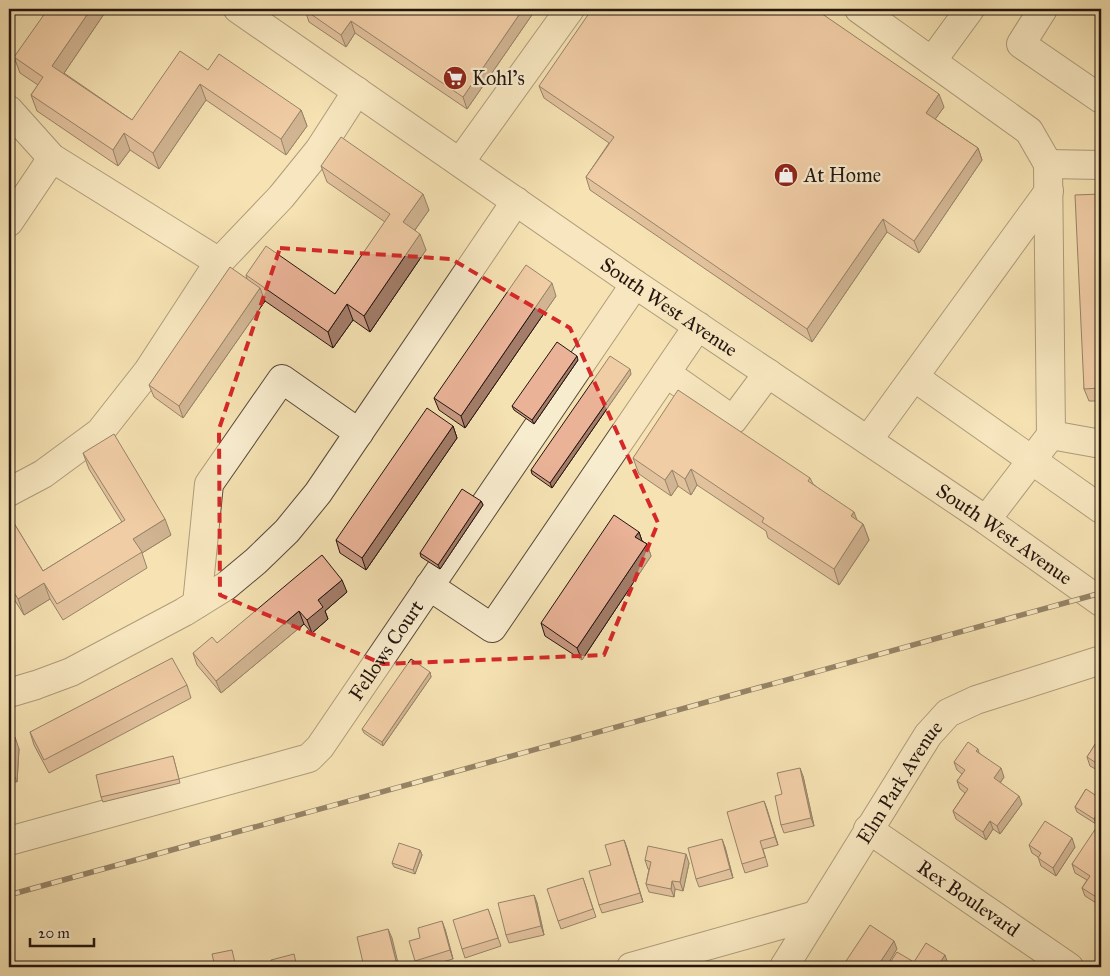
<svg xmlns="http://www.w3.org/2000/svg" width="1110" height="976" font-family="'IM FELL Great Primer',serif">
	<rect width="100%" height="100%" fill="#f5e2b3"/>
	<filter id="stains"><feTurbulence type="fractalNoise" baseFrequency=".004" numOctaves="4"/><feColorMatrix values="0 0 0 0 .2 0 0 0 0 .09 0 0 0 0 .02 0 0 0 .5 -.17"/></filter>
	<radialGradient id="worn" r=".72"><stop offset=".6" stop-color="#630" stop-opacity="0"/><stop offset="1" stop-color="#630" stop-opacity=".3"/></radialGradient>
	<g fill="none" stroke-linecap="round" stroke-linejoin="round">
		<!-- minor casing -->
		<g stroke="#584838" stroke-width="30">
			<g id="minor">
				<path id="s1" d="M 238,9 L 635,284 L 986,520 L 1101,602"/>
				<path d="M 859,9 L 1029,131 L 1048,164 L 1051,435 L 986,520"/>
				<path d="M 1043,9 L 1021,44 L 1101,99"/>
				<path d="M 932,61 L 970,9"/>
				<path d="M 9,110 L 52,158 L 219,262"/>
				<path d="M 460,162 L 570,9"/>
				<path d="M 1048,164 L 1101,165"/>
				<path d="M 9,222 L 52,158"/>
				<path d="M 666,373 L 733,420 L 768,373"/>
				<path d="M 914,377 L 1101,509"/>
				<path d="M 1051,435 L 1101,444"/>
				<path d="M 868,440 L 1049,191"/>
				<path d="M 9,492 L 43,474 L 100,432 L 148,371 L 219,262 L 281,197 L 319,150 L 357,91"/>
				<path d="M 429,586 L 492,628 L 698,326"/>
				<path d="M 197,604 L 209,484 L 282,379 L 359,433"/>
				<path d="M 9,693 L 36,685 L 71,672 L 184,612 L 226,586 L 256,561 L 287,531 L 318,493 L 516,201"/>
				<path id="s2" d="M 868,829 L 1069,967"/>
				<path id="s3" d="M 9,841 L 309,758 L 320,747 L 635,284"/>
				<path d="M 631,967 L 816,915"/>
				<path id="s4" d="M 784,967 L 928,735 L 948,713 L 976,700 L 1101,660"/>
			</g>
		</g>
		<!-- minor -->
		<use href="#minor" stroke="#f8ecce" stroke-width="28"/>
		<!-- rail casing -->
		<g stroke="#23140f" stroke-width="5.5">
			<path id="rail" d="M 9,895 L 1101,593"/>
		</g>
		<!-- rail -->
		<use href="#rail" stroke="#f8ecce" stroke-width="4" stroke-dasharray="11" stroke-linecap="butt"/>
	</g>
	<!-- wall -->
	<path fill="#c99a83" stroke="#23140f" d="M 536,9 L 467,109 L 355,33 L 346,47 L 309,22 L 305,10 Z
		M 106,11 L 64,73 L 132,120 L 208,70 L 301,110 L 307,126 L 286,155 L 206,100 L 159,169 L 130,150 L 118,166 L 37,111 L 31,95 L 38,85 L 20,73 L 14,57 Z
		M 539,86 L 944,107 L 935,119 L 978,148 L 982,160 L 919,253 L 887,232 L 812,342 L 590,190 L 586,177 L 609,143 L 544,98 Z
		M 321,166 L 429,210 L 415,230 L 426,250 L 370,332 L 353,320 L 333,348 L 265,301 L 183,418 L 154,397 L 149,385 L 247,279 L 246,275 L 335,294 L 385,222 L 327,182 Z
		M 1101,194 L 1101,401 L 1089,401 L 1084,389 Z
		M 556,296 L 465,428 L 439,410 L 434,398 Z
		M 578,360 L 534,424 L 514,410 L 512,406 Z
		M 631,374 L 552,488 L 532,474 L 531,470 Z
		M 453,426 L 457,438 L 366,570 L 340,553 L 336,540 Z
		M 83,453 L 171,535 L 142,553 L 147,568 L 63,620 L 50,599 L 24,615 L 9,591 L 9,515 L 43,571 L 122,522 L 89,469 Z
		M 633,458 L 810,478 L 813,484 L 857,520 L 863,524 L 869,540 L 839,585 L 768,538 L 766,531 L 697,485 L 691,495 L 678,486 L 671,496 L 639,474 Z
		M 481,501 L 483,505 L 440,569 L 421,557 L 420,553 Z
		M 639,532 L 642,541 L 647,544 L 651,556 L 582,660 L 545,636 L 541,623 Z
		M 347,592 L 325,611 L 328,619 L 312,633 L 304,624 L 221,693 L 197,665 L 193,653 Z
		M 430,672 L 431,677 L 383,746 L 364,733 L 362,729 Z
		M 187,685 L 191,698 L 49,773 L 34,745 L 30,732 Z
		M 1101,735 L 1101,772 L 1090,766 L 1087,757 Z
		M 9,736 L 19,749 L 17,782 L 9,781 Z
		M 978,749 L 979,753 L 1004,777 L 1000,783 L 1022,804 L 1000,834 L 993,829 L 986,840 L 956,819 L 953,811 L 965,793 L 960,789 L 957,781 L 962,774 L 957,770 L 954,762 Z
		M 173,756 L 180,783 L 103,802 L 101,797 Z
		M 803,776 L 814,826 L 784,833 L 781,825 L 782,794 Z
		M 1086,789 L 1096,824 L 1077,812 L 1075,807 Z
		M 764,801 L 778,845 L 763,849 L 768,866 L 745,873 L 742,864 Z
		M 1101,831 L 1101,906 L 1085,896 L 1082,888 L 1087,880 L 1075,873 L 1072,864 Z
		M 624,840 L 643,902 L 602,913 L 599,905 L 611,865 Z
		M 1029,845 L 1075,847 L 1056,876 L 1041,866 L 1038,857 L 1032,853 Z
		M 725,847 L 733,878 L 699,887 L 696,879 Z
		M 420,850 L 422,855 L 415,874 L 394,867 L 392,863 Z
		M 645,860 L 689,863 L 683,891 L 675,889 L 674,897 L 649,892 L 646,884 L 649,869 L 648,869 Z
		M 583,878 L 596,917 L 561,929 L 558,921 Z
		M 534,895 L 537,903 L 544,935 L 509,943 L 506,935 Z
		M 488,909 L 501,946 L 465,958 L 462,949 Z
		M 445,929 L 453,959 L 425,967 L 417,967 L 415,961 Z"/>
	<!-- shaded-wall -->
	<path fill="#a47d6a" stroke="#23140f" d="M 91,9 L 106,9 L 106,11 L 58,82 L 52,66 Z
		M 523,9 L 536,9 L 467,109 L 463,97 Z
		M 351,21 L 355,33 L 346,47 L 341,35 Z
		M 200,84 L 206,100 L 159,169 L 153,153 Z
		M 939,94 L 944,107 L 931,125 L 926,113 Z
		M 301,110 L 307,126 L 286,155 L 281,139 Z
		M 124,133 L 130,150 L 118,166 L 113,150 Z
		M 978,148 L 982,160 L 919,253 L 914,241 Z
		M 423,194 L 429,210 L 409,238 L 403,222 Z
		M 883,219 L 887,232 L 812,342 L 807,329 Z
		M 420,234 L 426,250 L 370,332 L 364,316 Z
		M 552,283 L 556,296 L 465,428 L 461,416 Z
		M 260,288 L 265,301 L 183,418 L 179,406 Z
		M 347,304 L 353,320 L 333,348 L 328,332 Z
		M 577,356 L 578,360 L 534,424 L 532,420 Z
		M 630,369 L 631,374 L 552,488 L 550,483 Z
		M 453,426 L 457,438 L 366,570 L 362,558 Z
		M 691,469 L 697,485 L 691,495 L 685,479 Z
		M 672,470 L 678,486 L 671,496 L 665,480 Z
		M 481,501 L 483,505 L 440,569 L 438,565 Z
		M 854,512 L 860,528 L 851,516 Z
		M 165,519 L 171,535 L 142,553 L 133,539 Z
		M 863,524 L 869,540 L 839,585 L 834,569 Z
		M 639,532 L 643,544 L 635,537 Z
		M 647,544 L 651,556 L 582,660 L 577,648 Z
		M 342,580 L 347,592 L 325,611 L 328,619 L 312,633 L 307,620 L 318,600 Z
		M 44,583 L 50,599 L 24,615 L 18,599 Z
		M 299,611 L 304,624 L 221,693 L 216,681 Z
		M 430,672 L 431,677 L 383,746 L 382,742 Z
		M 15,737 L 19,749 L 17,782 L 12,770 Z
		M 800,768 L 803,776 L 814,826 L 811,818 Z
		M 1001,768 L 1004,777 L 997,787 L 994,778 Z
		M 1019,796 L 1022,804 L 1000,834 L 997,826 Z
		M 764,801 L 767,809 L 778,845 L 775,837 Z
		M 1101,808 L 1101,815 L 1096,824 L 1094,819 Z
		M 990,821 L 993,829 L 986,840 L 983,832 Z
		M 1072,838 L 1075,847 L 1056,876 L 1053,868 Z
		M 722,839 L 725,847 L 733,878 L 730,869 Z
		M 624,840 L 627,848 L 643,902 L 640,893 Z
		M 420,850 L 422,855 L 415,874 L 413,870 Z
		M 686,854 L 689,863 L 683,891 L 680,882 Z
		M 672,881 L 675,889 L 674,897 L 671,889 Z
		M 534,895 L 537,903 L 544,935 L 541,926 Z
		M 442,921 L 445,929 L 453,959 L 450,950 Z
		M 388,929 L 392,938 L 399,967 L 398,967 L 397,965 Z
		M 894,941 L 897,949 L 886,967 L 877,967 Z
		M 945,955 L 948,964 L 946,967 L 937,967 Z"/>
	<!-- building -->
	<path fill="#eab398" stroke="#23140f" d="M 48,9 L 91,9 L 52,66 L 132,120 L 180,51 L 208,70 L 219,54 L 301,110 L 281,139 L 200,84 L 153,153 L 124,133 L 113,150 L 31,95 L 43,77 L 14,57 Z
		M 306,9 L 523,9 L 463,97 L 351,21 L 341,35 L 305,10 Z
		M 592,9 L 815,9 L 939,94 L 926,113 L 978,148 L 914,241 L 883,219 L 807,329 L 586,177 L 614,137 L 539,86 Z
		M 341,137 L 423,194 L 403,222 L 420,234 L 364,316 L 347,304 L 328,332 L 246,275 L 266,246 L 335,294 L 390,214 L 321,166 Z
		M 1101,194 L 1101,388 L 1084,389 L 1075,195 Z
		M 526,265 L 552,283 L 461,416 L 434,398 Z
		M 230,267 L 260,288 L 179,406 L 149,385 Z
		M 557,342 L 577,356 L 532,420 L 512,406 Z
		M 610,356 L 630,369 L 550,483 L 531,470 Z
		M 678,390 L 810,478 L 808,481 L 854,512 L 851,516 L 863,524 L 834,569 L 762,522 L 764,518 L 691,469 L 685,479 L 672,470 L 665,480 L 633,458 Z
		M 427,408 L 453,426 L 362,558 L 336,540 Z
		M 114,434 L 165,519 L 133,539 L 142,552 L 57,604 L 44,583 L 18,599 L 9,584 L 9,515 L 43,571 L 125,520 L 83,453 Z
		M 462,489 L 481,501 L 438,565 L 420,553 Z
		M 614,515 L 639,532 L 635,537 L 647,544 L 577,648 L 541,623 Z
		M 322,555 L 342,580 L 318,600 L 323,607 L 307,620 L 299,611 L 216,681 L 193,653 L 212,637 L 217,643 Z
		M 172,658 L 187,685 L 44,760 L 30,732 Z
		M 411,659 L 430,672 L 382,742 L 362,729 Z
		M 1101,735 L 1101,766 L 1087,757 Z
		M 9,736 L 15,737 L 12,770 L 9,769 Z
		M 968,742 L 978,749 L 976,751 L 1001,768 L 994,778 L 1019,796 L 997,826 L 990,821 L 983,832 L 953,811 L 968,789 L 957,781 L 965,770 L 954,762 Z
		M 173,756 L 179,779 L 101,797 L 96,775 Z
		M 800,768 L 811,818 L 781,825 L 775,796 L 782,794 L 777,773 Z
		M 1086,789 L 1101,799 L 1101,808 L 1094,819 L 1075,807 Z
		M 764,801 L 775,837 L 760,841 L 765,857 L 742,864 L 727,812 Z
		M 1045,821 L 1072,838 L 1053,868 L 1038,858 L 1041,853 L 1029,845 Z
		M 1096,828 L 1101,831 L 1101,900 L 1082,888 L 1090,876 L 1072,864 Z
		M 722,839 L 730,869 L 696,879 L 688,848 Z
		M 624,840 L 640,893 L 599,905 L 589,871 L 611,865 L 605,845 Z
		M 399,843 L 420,850 L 413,870 L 392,863 Z
		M 648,846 L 686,854 L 680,882 L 672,881 L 671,889 L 646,884 L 651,862 L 645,860 Z
		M 583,878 L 593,909 L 558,921 L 547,889 Z
		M 534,895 L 541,926 L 506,935 L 498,903 Z
		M 488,909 L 498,938 L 462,949 L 453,920 Z
		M 442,921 L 450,950 L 415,961 L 409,941 L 420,938 L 418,928 Z
		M 870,925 L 894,941 L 877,967 L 842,967 Z
		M 388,929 L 397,965 L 389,967 L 364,967 L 357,937 Z
		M 926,943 L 945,955 L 937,967 L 887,967 L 897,952 L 914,962 Z
		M 232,950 L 236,967 L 215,967 L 212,954 Z
		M 294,954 L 297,967 L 273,967 L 271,960 Z"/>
	<!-- marked area -->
	<path d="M0 0H1110V976H0ZM 280,248 L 451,259 L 570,328 L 658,523 L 604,655 L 383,664 L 220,595 L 219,429 Z" fill="#f5e2b3" fill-opacity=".55" fill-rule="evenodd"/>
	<path fill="none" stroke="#d62828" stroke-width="4" stroke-dasharray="10 6" stroke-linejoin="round" d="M 280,248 L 451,259 L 570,328 L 658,523 L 604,655 L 383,664 L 220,595 L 219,429 Z"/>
	<!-- icons -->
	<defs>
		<g id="supermarket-disc" transform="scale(1.25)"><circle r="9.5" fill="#8f2418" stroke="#f8ecce"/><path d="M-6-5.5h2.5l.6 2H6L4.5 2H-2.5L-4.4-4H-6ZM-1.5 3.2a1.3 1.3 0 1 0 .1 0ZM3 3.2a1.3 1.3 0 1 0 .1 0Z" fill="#fff"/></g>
		<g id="shop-disc" transform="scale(1.25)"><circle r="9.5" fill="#8f2418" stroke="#f8ecce"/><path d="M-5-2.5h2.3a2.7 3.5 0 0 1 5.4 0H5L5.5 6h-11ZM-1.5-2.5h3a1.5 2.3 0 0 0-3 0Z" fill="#fff"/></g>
	</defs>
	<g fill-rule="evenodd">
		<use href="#supermarket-disc" x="455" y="78"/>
		<use href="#shop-disc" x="786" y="175"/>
	</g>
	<g text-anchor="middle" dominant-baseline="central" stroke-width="4.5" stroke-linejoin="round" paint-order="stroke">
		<!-- poi labels -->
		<g font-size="20" fill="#23140f" stroke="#f8ecce" text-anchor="start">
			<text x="472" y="78">Kohl's</text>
			<text x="804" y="175">At Home</text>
		</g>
		<!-- street labels -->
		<g font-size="20" fill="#23140f" stroke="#f8ecce">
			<text stroke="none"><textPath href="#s1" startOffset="524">South West Avenue</textPath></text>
			<text stroke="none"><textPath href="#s1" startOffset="929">South West Avenue</textPath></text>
			<text stroke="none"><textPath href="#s3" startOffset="444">Fellows Court</textPath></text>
			<text stroke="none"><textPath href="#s4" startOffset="218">Elm Park Avenue</textPath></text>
			<text stroke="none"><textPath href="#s2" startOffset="122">Rex Boulevard</textPath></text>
		</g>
	</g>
	<!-- margin -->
	<rect width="1110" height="976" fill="none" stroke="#f5e2b3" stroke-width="30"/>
	<rect x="10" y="10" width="1090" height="956" fill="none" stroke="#23140f" stroke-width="2.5"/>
	<rect x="15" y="15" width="1080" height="946" fill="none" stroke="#23140f"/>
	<!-- scale -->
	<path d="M30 938v8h64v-8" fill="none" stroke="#23140f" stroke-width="2.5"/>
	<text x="38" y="938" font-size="15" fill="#23140f" stroke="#f8ecce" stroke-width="4" paint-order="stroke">20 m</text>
	<rect width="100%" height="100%" filter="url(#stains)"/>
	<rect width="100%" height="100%" fill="url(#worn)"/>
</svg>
